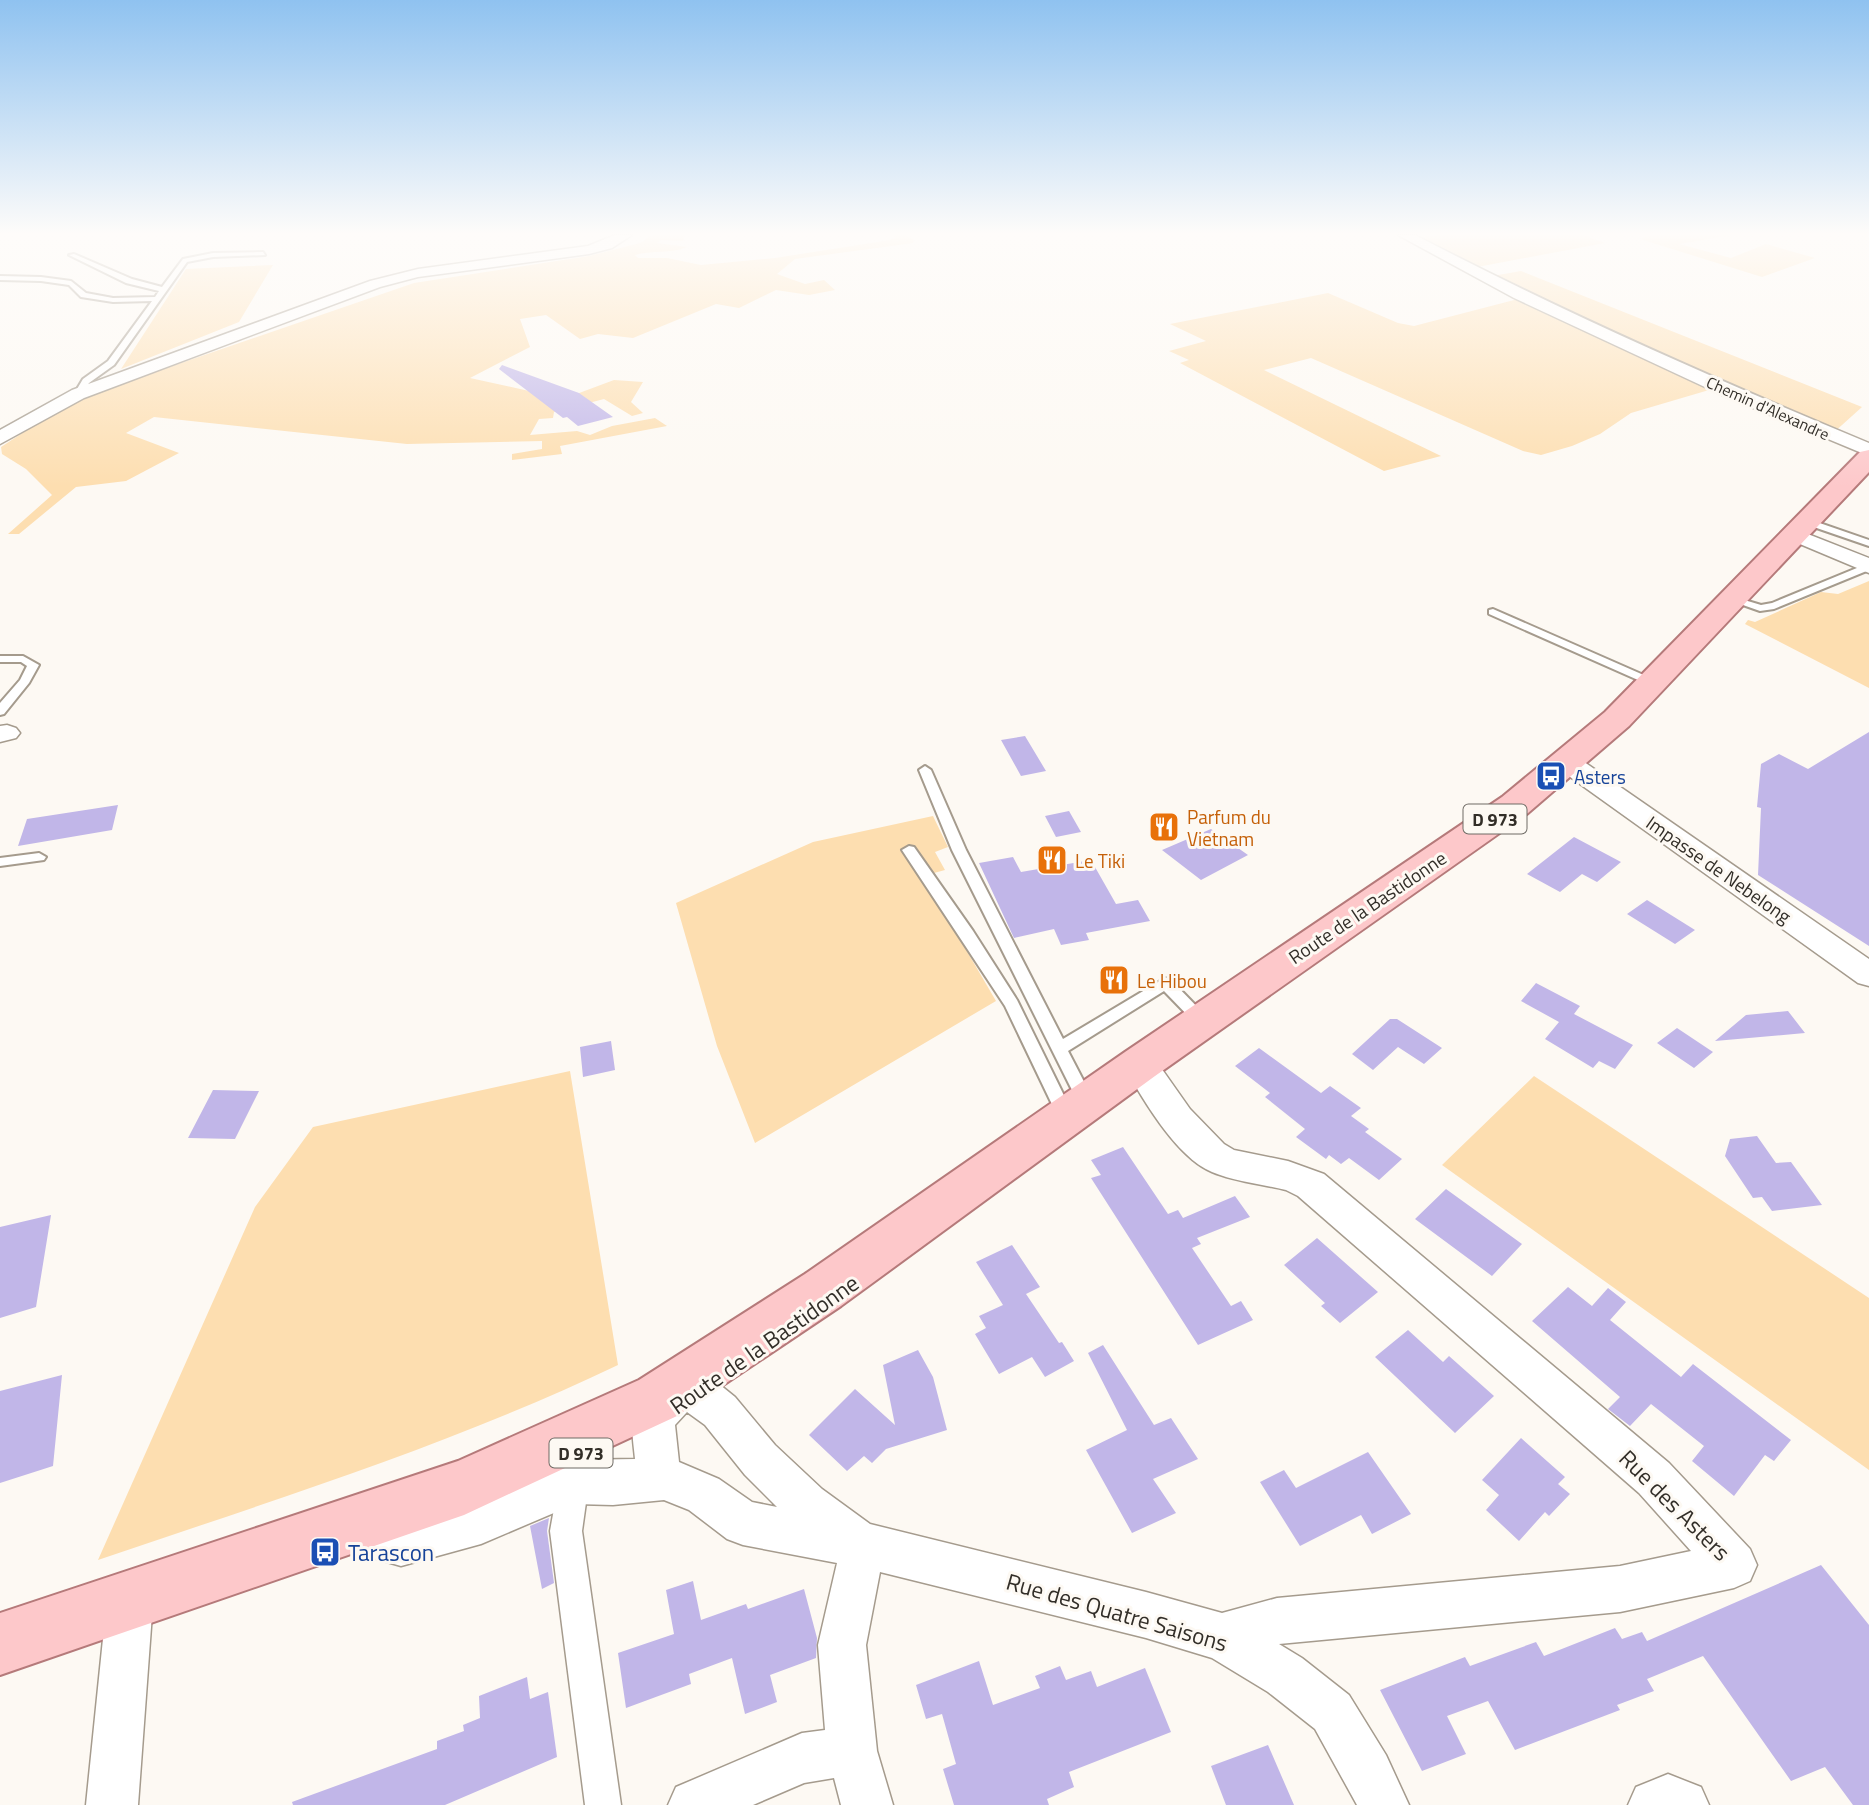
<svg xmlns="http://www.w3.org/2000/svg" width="1869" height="1805" font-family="'Titillium Web',sans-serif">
	<rect width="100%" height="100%" fill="#fdf9f3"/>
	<!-- green -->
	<path fill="#fddeb0" d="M 652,235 L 685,235 L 683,241 L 661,240 L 657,243 L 687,247 C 671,254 652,250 635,255 L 638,258 L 667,258 L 701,265 L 775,258 L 884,241 L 896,238 L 894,235 L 906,235 L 914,240 L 913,243 L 795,259 L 777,274 L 805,284 L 824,280 L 835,290 L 809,295 L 776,290 L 739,308 L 716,304 L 633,338 L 598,334 L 580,339 L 546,315 L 520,319 L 530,347 L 470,378 L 529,391 L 547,405 L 614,380 L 643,382 L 631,402 L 643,413 L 632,416 L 604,399 L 554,412 L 553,418 L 539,419 L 530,435 L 577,431 L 590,435 L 612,426 L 655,418 L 667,426 L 560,446 L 562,454 L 512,460 L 512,454 L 542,449 L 542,441 L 407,444 L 154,417 L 126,433 L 179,453 L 126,481 L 76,487 L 19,534 L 8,534 L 52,495 L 26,469 L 2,454 L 1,447 L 50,415 L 94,393 L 414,283 L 589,256 L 640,243 Z
		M 1438,235 L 1583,235 L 1605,243 L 1472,268 L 1416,238 Z
		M 1650,235 L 1732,235 L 1679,244 L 1731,258 L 1766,244 L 1815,258 L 1762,277 L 1640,239 Z
		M 273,265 L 239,322 L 121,369 L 186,269 Z
		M 1521,271 L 1862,407 L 1832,434 L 1487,277 Z
		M 1328,293 L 1398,323 L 1414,326 L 1518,299 L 1709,390 L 1631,413 L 1600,434 L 1572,446 L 1541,455 L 1523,451 L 1311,358 L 1264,370 L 1441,456 L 1384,471 L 1180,363 L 1189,360 L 1169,351 L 1206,341 L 1170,324 Z
		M 1869,581 L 1869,688 L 1745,624 L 1748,620 L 1755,622 L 1821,592 L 1838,594 Z
		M 933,816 L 948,847 L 935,852 L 945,870 L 923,876 L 996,1001 L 755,1143 L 717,1046 L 676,903 L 813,842 Z
		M 570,1071 L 618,1365 C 451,1445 274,1500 98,1560 L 255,1207 L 313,1127 Z
		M 1534,1076 L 1869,1298 L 1869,1470 L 1442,1165 Z"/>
	<!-- building -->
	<path fill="#c1b6e8" d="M 502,365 L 579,393 L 613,417 L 578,426 L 567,417 L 563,418 L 499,369 Z
		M 1869,732 L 1869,946 L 1758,875 L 1761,808 L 1757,807 L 1761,764 L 1779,754 L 1808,769 Z
		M 1025,736 L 1046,771 L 1021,776 L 1001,740 Z
		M 118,805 L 112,830 L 18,846 L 27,819 Z
		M 1069,811 L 1081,832 L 1056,837 L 1045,816 Z
		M 1211,829 L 1248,855 L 1201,880 L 1162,850 Z
		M 1574,837 L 1621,862 L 1597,882 L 1582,874 L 1560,892 L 1527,874 Z
		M 1013,857 L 1021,872 L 1091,860 L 1116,904 L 1138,900 L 1150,921 L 1086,933 L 1089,940 L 1061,945 L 1054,929 L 1014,938 L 979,863 Z
		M 1647,900 L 1695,930 L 1675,944 L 1627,914 Z
		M 1536,983 L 1580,1006 L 1574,1014 L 1633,1045 L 1615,1069 L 1599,1061 L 1593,1068 L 1545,1039 L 1559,1022 L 1521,1001 Z
		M 1788,1011 L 1805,1033 L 1715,1041 L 1746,1015 Z
		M 1390,1019 L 1397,1019 L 1442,1048 L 1424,1064 L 1398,1047 L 1373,1070 L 1352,1054 Z
		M 1677,1028 L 1713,1052 L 1694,1068 L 1657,1043 Z
		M 611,1041 L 615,1070 L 583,1077 L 580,1047 Z
		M 1259,1048 L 1321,1093 L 1330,1086 L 1361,1108 L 1351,1116 L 1369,1129 L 1365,1132 L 1402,1159 L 1379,1180 L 1349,1158 L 1341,1164 L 1329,1155 L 1326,1159 L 1296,1137 L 1305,1129 L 1265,1097 L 1270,1093 L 1235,1066 Z
		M 213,1090 L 259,1091 L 235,1139 L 188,1138 Z
		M 1757,1136 L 1776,1163 L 1791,1162 L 1822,1205 L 1772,1211 L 1762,1197 L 1753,1198 L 1725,1156 L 1730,1139 Z
		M 1123,1147 L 1168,1214 L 1178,1210 L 1183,1218 L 1235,1196 L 1250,1217 L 1197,1238 L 1201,1244 L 1192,1248 L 1231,1306 L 1241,1301 L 1253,1320 L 1198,1345 L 1091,1178 L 1101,1175 L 1091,1160 Z
		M 1446,1189 L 1522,1244 L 1492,1276 L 1415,1219 Z
		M 51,1215 L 36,1307 L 0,1318 L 0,1227 Z
		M 1317,1238 L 1378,1292 L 1340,1323 L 1321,1306 L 1325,1303 L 1284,1265 Z
		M 1012,1245 L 1040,1287 L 1026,1294 L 1059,1343 L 1062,1342 L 1074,1361 L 1045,1377 L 1032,1357 L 999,1374 L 975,1334 L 986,1328 L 979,1316 L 1003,1305 L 976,1262 Z
		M 1568,1287 L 1592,1306 L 1608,1288 L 1626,1302 L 1610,1320 L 1681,1377 L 1693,1364 L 1791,1440 L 1774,1461 L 1765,1455 L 1734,1496 L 1692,1461 L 1704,1446 L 1651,1404 L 1630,1426 L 1608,1409 L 1620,1397 L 1532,1321 Z
		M 1408,1330 L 1443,1362 L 1449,1356 L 1494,1396 L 1455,1433 L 1375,1357 Z
		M 1103,1345 L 1154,1425 L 1171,1418 L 1198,1459 L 1153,1479 L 1176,1513 L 1132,1533 L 1086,1450 L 1127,1430 L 1088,1353 Z
		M 918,1350 L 933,1377 L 947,1430 L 886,1449 L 872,1463 L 864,1456 L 847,1471 L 809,1435 L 855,1389 L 895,1425 L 883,1365 Z
		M 62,1375 L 53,1466 L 0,1483 L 0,1391 Z
		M 1521,1438 L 1565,1477 L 1558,1484 L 1570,1494 L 1549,1516 L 1545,1512 L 1519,1541 L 1486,1510 L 1499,1495 L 1482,1480 Z
		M 1368,1452 L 1411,1514 L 1372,1534 L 1361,1515 L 1300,1546 L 1260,1482 L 1284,1470 L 1296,1488 Z
		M 549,1518 L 547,1531 L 554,1583 L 542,1589 L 530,1526 Z
		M 1821,1565 L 1869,1625 L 1869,1805 L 1853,1805 L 1825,1767 L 1791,1781 L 1703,1656 L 1647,1679 L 1654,1691 L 1617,1705 L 1620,1710 L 1515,1750 L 1488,1701 L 1447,1716 L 1466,1754 L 1422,1771 L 1380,1690 L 1465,1657 L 1470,1666 L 1536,1642 L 1544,1656 L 1615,1628 L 1622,1639 L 1642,1632 L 1647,1641 Z
		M 693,1581 L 701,1620 L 746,1604 L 748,1609 L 804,1589 L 817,1638 L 816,1658 L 770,1675 L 777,1702 L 745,1714 L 732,1658 L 689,1674 L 691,1684 L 626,1708 L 618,1653 L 674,1634 L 666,1590 Z
		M 979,1661 L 993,1705 L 1040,1688 L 1035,1676 L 1060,1666 L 1066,1680 L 1091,1671 L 1097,1687 L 1145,1668 L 1171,1732 L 1069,1772 L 1074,1787 L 1047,1799 L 1049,1805 L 954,1805 L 943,1769 L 956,1764 L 942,1714 L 926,1719 L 916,1685 Z
		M 527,1677 L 530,1699 L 548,1692 L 557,1757 L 445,1805 L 293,1805 L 292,1802 L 437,1749 L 437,1741 L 464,1731 L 463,1725 L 480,1718 L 479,1696 Z
		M 1268,1745 L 1294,1805 L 1226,1805 L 1211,1766 Z"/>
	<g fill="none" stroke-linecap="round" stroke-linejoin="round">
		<!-- service casing -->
		<g stroke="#a59b8d" stroke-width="4">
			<path id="service" d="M 263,252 L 265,255 L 213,257 L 187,262 L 114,365 L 89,383 L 81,396 L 78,397 L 74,394 L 83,379 L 108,361 L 152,301 L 113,302 L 81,297 L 69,285 L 41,281 L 0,280 L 0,276 L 41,277 L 71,281 L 86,293 L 113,298 L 155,297 L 159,291 L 126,283 L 69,255 L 74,254 L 132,279 L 162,287 L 183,259 L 213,253 Z
				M 1808,519 L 1869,540 L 1869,546 L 1805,524 L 1803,522 Z
				M 1869,563 L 1869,570 L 1774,609 L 1760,611 L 1726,599 L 1731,596 L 1761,605 L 1772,603 Z
				M 1493,609 L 1655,680 L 1657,682 L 1655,684 L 1647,684 L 1489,614 L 1489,610 Z
				M 0,656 L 23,656 L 39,665 L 29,683 L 4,714 L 0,715 L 0,703 L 20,680 L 27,666 L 21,662 L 0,662 Z
				M 925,766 L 931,770 L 966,850 L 1063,1039 L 1165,978 L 1170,979 L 1206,1016 L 1209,1020 L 1206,1024 L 1196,1024 L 1164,991 L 1068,1051 L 1094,1101 L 1092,1106 L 1086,1107 L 1080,1106 L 952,850 L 919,770 Z
				M 909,846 L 914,847 L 973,931 L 1017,1000 L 1074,1116 L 1072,1121 L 1066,1123 L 1060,1121 L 1005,1006 L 902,850 Z
				M 39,853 L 46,857 L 44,860 L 0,866 L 0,858 Z"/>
		</g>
		<!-- pedestrian casing -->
		<g stroke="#a59b8d" stroke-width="3">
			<path id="pedestrian" d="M 574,1466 L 585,1470 L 589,1481 L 582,1531 L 621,1805 L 585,1805 L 550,1531 L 559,1481 L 563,1470 Z"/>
		</g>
		<!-- minor casing -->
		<g stroke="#a59b8d" stroke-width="3">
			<path id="minor" d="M 615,235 L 632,235 L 612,248 L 589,254 L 418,277 L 380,287 L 84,398 L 0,444 L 0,430 L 72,390 L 370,281 L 418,269 L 588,246 Z
				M 1398,235 L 1415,235 C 1563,312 1715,379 1869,443 L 1869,456 L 1722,395 L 1514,298 Z
				M 1795,529 L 1869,558 L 1869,573 L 1788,539 L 1784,535 L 1788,531 Z
				M 7,725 L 16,728 L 20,733 L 16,738 L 0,742 L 0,726 Z
				M 1568,755 L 1577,757 L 1869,959 L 1869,986 L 1858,983 L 1559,769 L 1555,763 L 1559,757 Z
				M 1140,1051 L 1152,1055 L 1190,1109 L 1224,1144 L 1234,1150 L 1288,1161 L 1324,1174 L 1669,1463 L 1750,1549 L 1757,1565 L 1750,1581 L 1734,1588 L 1620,1612 L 1279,1644 L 1302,1658 L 1349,1695 L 1386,1755 L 1409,1805 L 1357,1805 L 1315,1729 L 1268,1692 L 1212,1658 L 1146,1638 L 880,1572 L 866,1645 L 877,1751 L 893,1805 L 841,1805 L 834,1778 L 804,1783 L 753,1805 L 668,1805 L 676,1787 L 802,1733 L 825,1730 L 818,1645 L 837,1563 L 743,1545 L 727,1539 L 689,1510 L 664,1500 L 613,1505 L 575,1504 L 481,1544 L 401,1566 L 352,1552 L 346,1536 L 352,1520 L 368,1514 L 401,1522 L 480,1500 L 574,1460 L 635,1459 C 634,1447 631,1431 633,1419 C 635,1406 646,1395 651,1383 L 679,1372 L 699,1374 L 714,1380 L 735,1397 L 775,1445 L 822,1489 L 870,1524 L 1146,1592 L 1222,1613 L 1277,1598 L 1620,1566 L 1691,1551 L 1639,1493 L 1298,1196 L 1286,1190 C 1262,1184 1236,1182 1212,1172 C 1177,1158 1141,1097 1123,1064 L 1128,1055 ZM 687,1412 L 705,1425 L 745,1475 L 777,1507 L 752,1502 L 719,1479 L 679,1462 L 675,1425 Z
				M 130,1577 L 146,1584 L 153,1600 L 138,1805 L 86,1805 L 107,1600 L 114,1584 Z
				M 1668,1774 L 1701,1787 L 1709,1805 L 1628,1805 L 1636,1787 Z"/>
		</g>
		<!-- primary casing -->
		<g stroke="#b57a7a" stroke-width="4">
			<path id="primary" d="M 1869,450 L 1869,472 L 1629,726 L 1528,813 L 1155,1076 L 841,1306 L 677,1416 L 464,1515 L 0,1675 L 0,1613 L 458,1461 L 639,1380 L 805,1274 L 1125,1052 L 1502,797 L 1605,712 L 1860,452 Z"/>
		</g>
		<!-- service -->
		<use href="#service" fill="#fff" fill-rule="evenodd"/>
		<!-- pedestrian -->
		<use href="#pedestrian" fill="#fff" fill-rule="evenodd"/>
		<!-- minor -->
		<use href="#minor" fill="#fff" fill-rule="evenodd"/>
		<!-- primary -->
		<use href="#primary" fill="#fdc8ca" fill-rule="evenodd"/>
	</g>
	<!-- sky -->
	<linearGradient id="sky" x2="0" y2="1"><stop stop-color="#8fc2f0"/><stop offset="0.48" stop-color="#fefcfa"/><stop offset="1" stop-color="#fefcfa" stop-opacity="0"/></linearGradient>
	<rect width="1869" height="487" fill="url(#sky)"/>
	<!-- icons -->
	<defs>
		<g id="bus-square" transform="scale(1.575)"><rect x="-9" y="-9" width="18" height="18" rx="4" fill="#1a4fb4" stroke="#fdf9f3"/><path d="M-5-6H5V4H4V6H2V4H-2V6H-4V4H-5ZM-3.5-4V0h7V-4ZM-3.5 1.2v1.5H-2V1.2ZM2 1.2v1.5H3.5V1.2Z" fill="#fff"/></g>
		<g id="restaurant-square" transform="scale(1.575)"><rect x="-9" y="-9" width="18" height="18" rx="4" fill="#e8710a" stroke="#fdf9f3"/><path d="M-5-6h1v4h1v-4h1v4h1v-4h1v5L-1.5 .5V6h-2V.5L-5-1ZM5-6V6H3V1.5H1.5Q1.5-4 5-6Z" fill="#fff"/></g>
	</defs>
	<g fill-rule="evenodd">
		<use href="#bus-square" x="1551" y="776"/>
		<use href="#restaurant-square" x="1164" y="827"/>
		<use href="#restaurant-square" x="1052" y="860"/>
		<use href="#restaurant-square" x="1114" y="980"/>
		<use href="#bus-square" x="325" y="1552"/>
	</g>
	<g text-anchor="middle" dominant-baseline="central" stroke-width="6" stroke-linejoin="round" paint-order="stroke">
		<!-- far-street labels -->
		<g font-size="16" fill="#322e28" stroke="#fdf9f3">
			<text transform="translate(1768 408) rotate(24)">Chemin d'Alexandre</text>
		</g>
		<!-- shield labels -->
		<g fill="#fdf9f3" stroke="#6f6b65" stroke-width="2">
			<rect x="1463.5" y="804.5" width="63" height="29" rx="5"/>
			<rect x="549.5" y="1438.5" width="63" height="29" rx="5"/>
		</g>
		<g font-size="18" font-weight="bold" fill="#322e28">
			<text x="1495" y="819">D 973</text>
			<text x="581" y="1453">D 973</text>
		</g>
		<!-- transit labels -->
		<g font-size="19" fill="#164399" stroke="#fdf9f3" text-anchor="start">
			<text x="1574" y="776">Asters</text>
		</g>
		<!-- food labels -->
		<g font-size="19" fill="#c56008" stroke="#fdf9f3" text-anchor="start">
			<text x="1187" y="816">Parfum du<tspan x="1187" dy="22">Vietnam</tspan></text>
			<text x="1075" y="860">Le Tiki</text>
			<text x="1137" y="980">Le Hibou</text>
		</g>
		<!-- street labels -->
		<g font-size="19" fill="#322e28" stroke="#fdf9f3">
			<text transform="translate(1719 869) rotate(35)">Impasse de Nebelong</text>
			<text transform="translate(1367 907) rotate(-34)">Route de la Bastidonne</text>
		</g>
		<!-- near-street labels -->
		<g font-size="23" fill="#322e28" stroke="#fdf9f3">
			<text transform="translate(764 1344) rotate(-35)">Route de la Bastidonne</text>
			<text transform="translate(1675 1505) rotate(45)">Rue des Asters</text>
			<text transform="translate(1117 1612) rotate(16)">Rue des Quatre Saisons</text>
		</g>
		<!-- near-transit labels -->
		<g font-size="23" fill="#164399" stroke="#fdf9f3" text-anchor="start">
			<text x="348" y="1552">Tarascon</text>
		</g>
	</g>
</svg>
